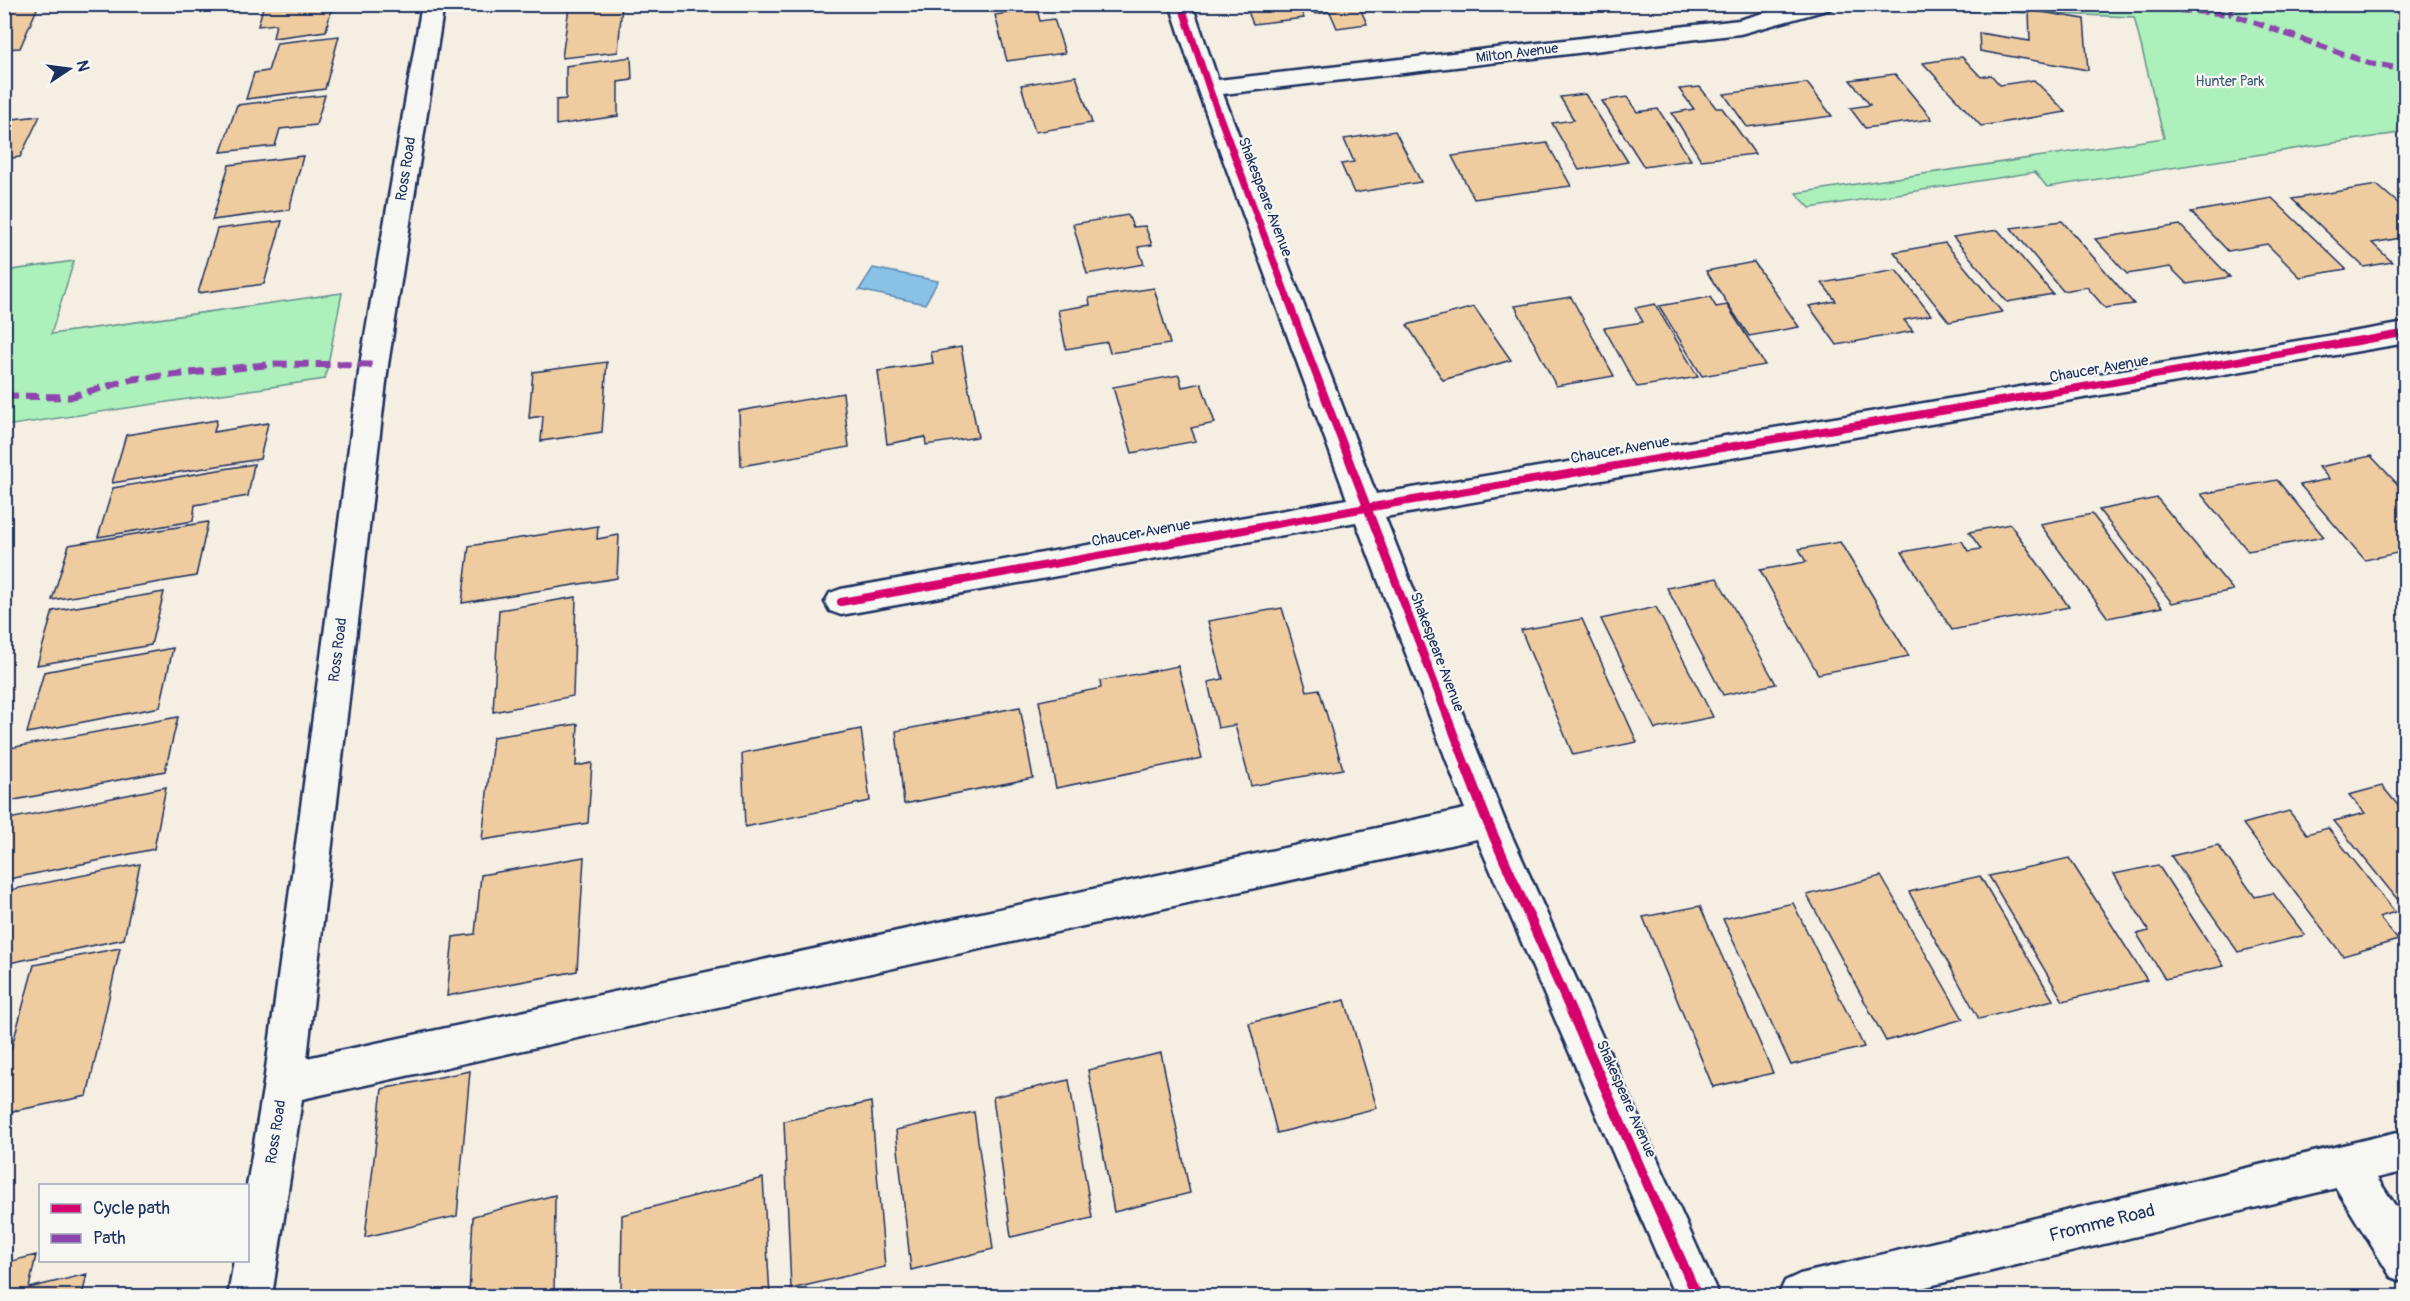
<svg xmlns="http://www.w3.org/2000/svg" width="2410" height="1301" font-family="Pangolin,sans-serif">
	<rect width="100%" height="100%" fill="#f5eee2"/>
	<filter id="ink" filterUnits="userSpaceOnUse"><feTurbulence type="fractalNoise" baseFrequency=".0167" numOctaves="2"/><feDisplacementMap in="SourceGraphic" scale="12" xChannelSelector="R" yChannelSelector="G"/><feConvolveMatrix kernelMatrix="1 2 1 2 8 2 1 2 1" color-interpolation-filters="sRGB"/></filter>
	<g filter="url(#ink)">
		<!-- green -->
		<path fill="#acf0bb" stroke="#64908c" stroke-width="1.5" d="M 1900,5 L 2405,5 L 2405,132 L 2047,187 L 2035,172 L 1810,208 L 1796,193 L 2164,138 L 2134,17 L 1901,8 Z
			M 74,261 L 51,334 L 342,293 L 325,379 L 5,426 L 5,271 Z"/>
		<!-- water -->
		<path fill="#89c1e7" stroke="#5d87b0" stroke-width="1.5" d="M 873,268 L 938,281 L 925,304 L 859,290 Z"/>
		<!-- building -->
		<path fill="#efcca0" stroke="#1b2f5e" stroke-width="1.5" d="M 39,4 L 20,48 L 4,49 L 4,5 Z
			M 264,4 L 342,4 L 341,9 L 331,10 L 326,31 L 273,38 L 276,24 L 258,26 Z
			M 597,4 L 622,4 L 618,52 L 562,58 L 569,7 Z
			M 1245,4 L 1298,4 L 1304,18 L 1253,24 Z
			M 1310,4 L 1358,4 L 1367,24 L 1337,28 L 1330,12 L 1315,14 Z
			M 1436,4 L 1478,4 L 1478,6 L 1440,11 Z
			M 1037,9 L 1040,21 L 1054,19 L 1065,53 L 1007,61 L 995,15 Z
			M 2029,10 L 2084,19 L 2088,70 L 1980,51 L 1979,33 L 2030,41 Z
			M 339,36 L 325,89 L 246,99 L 254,73 L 268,71 L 277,43 Z
			M 631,57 L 632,80 L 618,82 L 618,116 L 556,125 L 556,100 L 566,99 L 566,66 Z
			M 1962,57 L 1981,77 L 1991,75 L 2000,85 L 2034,80 L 2066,112 L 1981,126 L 1923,63 Z
			M 1895,74 L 1932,119 L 1865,128 L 1850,108 L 1870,105 L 1850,80 Z
			M 1076,76 L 1092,123 L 1035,132 L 1021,85 Z
			M 1807,83 L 1832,116 L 1747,127 L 1724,94 Z
			M 1700,87 L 1716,108 L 1722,108 L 1755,154 L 1701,160 L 1672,113 L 1694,109 L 1679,89 Z
			M 1585,94 L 1628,162 L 1579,170 L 1552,123 L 1574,120 L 1560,97 Z
			M 325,95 L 316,125 L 280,129 L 275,146 L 221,152 L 237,105 Z
			M 1627,97 L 1637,112 L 1658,109 L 1691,160 L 1644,167 L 1602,101 Z
			M 40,116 L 20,157 L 4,159 L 4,120 Z
			M 1395,131 L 1421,182 L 1354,193 L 1341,164 L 1354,162 L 1344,139 Z
			M 1547,143 L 1571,186 L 1474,199 L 1452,156 Z
			M 303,156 L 289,210 L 212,220 L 229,165 Z
			M 2377,185 L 2406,210 L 2406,237 L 2372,243 L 2392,262 L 2364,267 L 2292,199 Z
			M 2272,198 L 2346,269 L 2300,277 L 2267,244 L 2228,251 L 2191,212 Z
			M 1128,215 L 1133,227 L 1145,226 L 1152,245 L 1138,247 L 1144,264 L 1087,274 L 1073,224 Z
			M 282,221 L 264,284 L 198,293 L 217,229 Z
			M 2062,221 L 2134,304 L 2105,308 L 2087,287 L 2063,291 L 2011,228 Z
			M 2180,225 L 2230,277 L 2187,284 L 2170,267 L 2127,274 L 2095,239 Z
			M 1998,230 L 2053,294 L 2007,302 L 1953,237 Z
			M 1945,243 L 2002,312 L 1949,322 L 1894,252 Z
			M 1754,262 L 1799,327 L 1749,336 L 1706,271 Z
			M 1896,270 L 1931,315 L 1904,320 L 1913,331 L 1837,345 L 1809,306 L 1836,301 L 1822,283 Z
			M 1154,288 L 1170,344 L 1110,353 L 1107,342 L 1066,349 L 1058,310 L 1090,305 L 1089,298 Z
			M 1571,297 L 1614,376 L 1556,386 L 1515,306 Z
			M 1710,297 L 1716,307 L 1727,305 L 1765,365 L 1702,376 L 1659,306 Z
			M 1655,304 L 1698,377 L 1637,387 L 1604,328 L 1643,322 L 1635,308 Z
			M 1474,307 L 1511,360 L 1443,380 L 1407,325 Z
			M 961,347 L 978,437 L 926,445 L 925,437 L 887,444 L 878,371 L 933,363 L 931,352 Z
			M 607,362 L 602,432 L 541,441 L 543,416 L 529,418 L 533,372 Z
			M 1179,375 L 1182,387 L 1201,383 L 1215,423 L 1191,428 L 1196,441 L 1132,453 L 1113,387 Z
			M 843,393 L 849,447 L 741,466 L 739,411 Z
			M 217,420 L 214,432 L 268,423 L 260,459 L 112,483 L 126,435 Z
			M 2371,456 L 2406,493 L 2406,551 L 2365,560 L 2300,485 L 2329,479 L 2319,467 Z
			M 254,464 L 248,496 L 195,505 L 193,521 L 98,537 L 113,488 Z
			M 2277,480 L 2324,537 L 2248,551 L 2201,494 Z
			M 2157,498 L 2233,590 L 2172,603 L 2099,510 Z
			M 2092,514 L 2162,607 L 2108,618 L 2040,524 Z
			M 208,522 L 196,576 L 52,600 L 69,545 Z
			M 2010,524 L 2069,607 L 1952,630 L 1902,552 L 1962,541 L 1968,551 L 1981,549 L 1969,532 Z
			M 598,526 L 597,539 L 619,535 L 617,578 L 462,603 L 469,546 Z
			M 1840,542 L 1909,656 L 1818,674 L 1760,570 L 1806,562 L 1799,549 Z
			M 1717,578 L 1776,684 L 1723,695 L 1667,588 Z
			M 164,592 L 151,645 L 37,665 L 53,611 Z
			M 576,597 L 573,696 L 493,712 L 499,610 Z
			M 1656,607 L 1713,717 L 1655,729 L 1601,619 Z
			M 1282,608 L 1307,691 L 1319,689 L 1343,769 L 1251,786 L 1235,725 L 1218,728 L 1208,682 L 1223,679 L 1208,621 Z
			M 1582,619 L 1637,742 L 1573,755 L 1521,630 Z
			M 173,648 L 160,707 L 27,733 L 44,672 Z
			M 1178,666 L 1202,758 L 1056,788 L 1039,701 L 1101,688 L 1100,681 Z
			M 1020,707 L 1033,778 L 904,804 L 896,731 Z
			M 178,717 L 165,771 L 4,802 L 4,749 Z
			M 578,724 L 576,766 L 592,763 L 588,823 L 482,840 L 493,737 Z
			M 861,729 L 870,801 L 745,827 L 742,753 Z
			M 2382,786 L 2406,815 L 2406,910 L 2334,821 L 2365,813 L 2349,795 Z
			M 166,787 L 154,849 L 4,880 L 4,820 Z
			M 2289,811 L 2307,834 L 2328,828 L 2395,912 L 2379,917 L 2398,940 L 2343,956 L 2243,824 Z
			M 2218,845 L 2255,897 L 2273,893 L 2305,935 L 2238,952 L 2171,856 Z
			M 584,857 L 577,971 L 447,996 L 453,937 L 475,934 L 481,875 Z
			M 2069,858 L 2147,980 L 2063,1001 L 1989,876 Z
			M 140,864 L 124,939 L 4,964 L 4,891 Z
			M 2158,865 L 2224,966 L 2165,979 L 2137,934 L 2149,931 L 2114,874 Z
			M 1881,876 L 1963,1019 L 1886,1041 L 1807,895 Z
			M 1980,876 L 2053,1000 L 1979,1019 L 1909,892 Z
			M 1793,903 L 1864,1047 L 1791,1065 L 1723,919 Z
			M 1700,906 L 1773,1073 L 1713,1087 L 1643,917 Z
			M 120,948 L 87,1096 L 4,1113 L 4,1058 L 9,1057 L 34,965 Z
			M 1345,1000 L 1377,1108 L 1277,1133 L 1249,1023 Z
			M 1161,1053 L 1190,1193 L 1114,1212 L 1088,1070 Z
			M 470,1071 L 457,1216 L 365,1237 L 382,1089 Z
			M 1069,1080 L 1092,1218 L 1011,1237 L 993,1097 Z
			M 871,1102 L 885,1267 L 791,1289 L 784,1121 Z
			M 974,1112 L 993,1249 L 911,1270 L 896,1130 Z
			M 763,1178 L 770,1296 L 621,1296 L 622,1215 Z
			M 555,1195 L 554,1296 L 469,1296 L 473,1216 Z
			M 36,1255 L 29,1288 L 87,1274 L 82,1296 L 4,1296 L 4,1263 Z"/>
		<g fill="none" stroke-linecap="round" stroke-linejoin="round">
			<!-- minor casing -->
			<g stroke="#1b2f5e" stroke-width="5">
				<path id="minor" d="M 422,4 L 444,4 L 388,365 L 307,1058 L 1465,809 L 1356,522 L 841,615 L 830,611 L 825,602 L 830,593 L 841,589 L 1347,499 L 1197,88 L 1170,4 L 1192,4 L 1218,80 L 1739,20 L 1795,4 L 1833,4 L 1830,9 L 1740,34 L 1223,94 L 1376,494 L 2406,323 L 2406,343 L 1385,517 L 1505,821 L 1719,1296 L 1675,1296 L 1477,839 L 302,1099 L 272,1296 L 228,1296 L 234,1260 L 248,1260 L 247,1186 L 264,1083 L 360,365 Z
					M 2406,1130 L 2406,1171 L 2377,1178 L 2406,1222 L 2406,1283 L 2391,1277 L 2336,1188 L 1888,1296 L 1778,1296 L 1785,1281 L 1800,1274 Z"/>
			</g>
			<!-- minor -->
			<use href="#minor" fill="#f6f6f2" fill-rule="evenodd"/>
			<!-- quiet-far1 -->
			<path stroke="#8e44ad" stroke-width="6" stroke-dasharray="11 6" stroke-linecap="butt" d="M 2043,4 L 2128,6 L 2231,14
				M 2233,4 L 2231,14 L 2369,63 L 2406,70"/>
			<!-- quiet -->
			<path stroke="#8e44ad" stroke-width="7" stroke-dasharray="14 7" stroke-linecap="butt" d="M 4,396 L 70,397 L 133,379 L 275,364 L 374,365"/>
			<!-- cycleway-far2 casing -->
			<g stroke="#f6f6f2" stroke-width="10">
				<path id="cycleway-far2" d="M 1181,4 L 1209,88 L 1304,342
					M 2353,342 L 2406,333"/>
			</g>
			<!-- cycleway-far1 casing -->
			<g stroke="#f6f6f2" stroke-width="12">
				<path id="cycleway-far1" d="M 1303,340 L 1467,768
					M 841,602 L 1366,508 L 2362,340"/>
			</g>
			<!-- cycleway casing -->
			<g stroke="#f6f6f2" stroke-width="14">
				<path id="cycleway" d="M 1466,767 L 1487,821 L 1697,1296"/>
			</g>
			<!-- cycleway-far2 -->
			<use href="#cycleway-far2" stroke="#d6006c" stroke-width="7"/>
			<!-- cycleway-far1 -->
			<use href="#cycleway-far1" stroke="#d6006c" stroke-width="8"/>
			<!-- cycleway -->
			<use href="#cycleway" stroke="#d6006c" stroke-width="10"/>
		</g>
	</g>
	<g text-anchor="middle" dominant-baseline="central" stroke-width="4.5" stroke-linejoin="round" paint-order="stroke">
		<!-- far-street labels -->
		<g font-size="14" fill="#1b2f5e" stroke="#f6f6f2">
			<text transform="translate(1517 53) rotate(-7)">Milton Avenue</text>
		</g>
		<!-- far-park labels -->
		<g font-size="14" fill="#385671" stroke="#f6f6f2">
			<text x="2230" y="81">Hunter Park</text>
		</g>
		<!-- street labels -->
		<g font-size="15" fill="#1b2f5e" stroke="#f6f6f2">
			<text transform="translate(406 169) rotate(-81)">Ross Road</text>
			<text transform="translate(1265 197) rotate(69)">Shakespeare Avenue</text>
			<text transform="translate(2099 369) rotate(-10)">Chaucer Avenue</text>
			<text transform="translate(1620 450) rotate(-10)">Chaucer Avenue</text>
			<text transform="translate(1141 533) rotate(-10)">Chaucer Avenue</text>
			<text transform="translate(338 650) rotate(-83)">Ross Road</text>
			<text transform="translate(1437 652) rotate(69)">Shakespeare Avenue</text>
			<text transform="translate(1626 1099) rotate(66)">Shakespeare Avenue</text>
			<text transform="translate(276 1132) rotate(-81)">Ross Road</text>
		</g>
		<!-- near-street labels -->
		<g font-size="18" fill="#1b2f5e" stroke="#f6f6f2">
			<text transform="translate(2102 1223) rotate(-14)">Fromme Road</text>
		</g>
	</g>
	<!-- margin -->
	<rect width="2410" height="1301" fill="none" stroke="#f6f6f2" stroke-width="24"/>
	<rect x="12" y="12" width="2386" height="1277" fill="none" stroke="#1b2f5e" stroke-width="2" filter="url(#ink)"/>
	<!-- legend -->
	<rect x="39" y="1184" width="210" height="78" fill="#f6f6f2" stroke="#9ea6b7" stroke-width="1.5"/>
	<rect x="51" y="1204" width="30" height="9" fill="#d6006c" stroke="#9ea6b7" stroke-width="1.5"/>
	<text x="93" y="1214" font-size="18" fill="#1b2f5e">Cycle path</text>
	<rect x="51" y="1234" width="30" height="9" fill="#8e44ad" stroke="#9ea6b7" stroke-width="1.5"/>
	<text x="93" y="1244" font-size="18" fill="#1b2f5e">Path</text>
	<!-- north arrow -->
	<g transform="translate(69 69) rotate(77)" stroke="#f6f6f2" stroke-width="4.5" paint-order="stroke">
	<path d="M0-4.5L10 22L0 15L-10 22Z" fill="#1b2f5e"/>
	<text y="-9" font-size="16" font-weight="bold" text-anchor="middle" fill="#1b2f5e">N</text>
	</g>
</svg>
